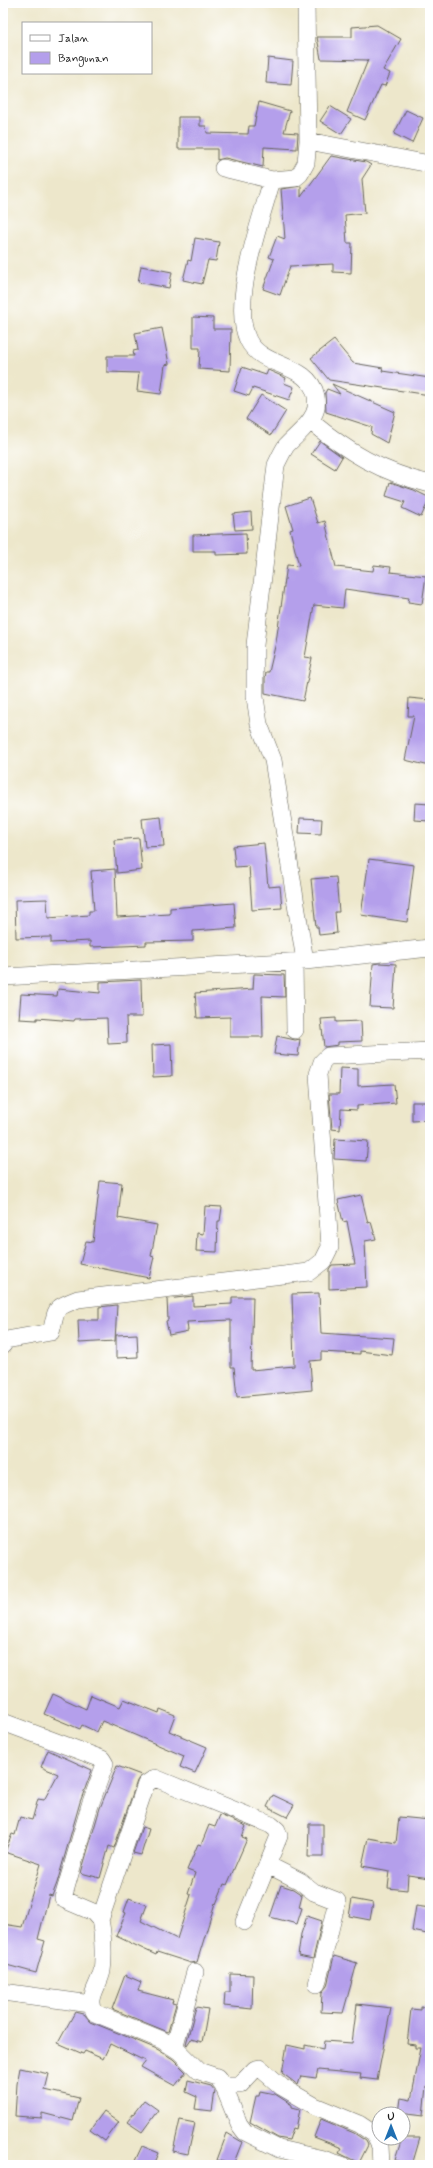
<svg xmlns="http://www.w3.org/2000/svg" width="433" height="2168" font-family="Mynerve,sans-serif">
	<rect width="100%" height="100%" fill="#fff"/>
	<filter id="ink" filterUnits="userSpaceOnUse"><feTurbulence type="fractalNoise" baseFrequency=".025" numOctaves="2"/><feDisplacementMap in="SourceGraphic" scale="8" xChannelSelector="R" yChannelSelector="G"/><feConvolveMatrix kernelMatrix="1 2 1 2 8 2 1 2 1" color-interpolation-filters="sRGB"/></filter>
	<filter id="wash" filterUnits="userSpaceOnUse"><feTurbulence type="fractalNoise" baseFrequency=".012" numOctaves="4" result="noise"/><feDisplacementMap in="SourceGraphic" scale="16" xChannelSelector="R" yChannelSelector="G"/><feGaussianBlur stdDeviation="0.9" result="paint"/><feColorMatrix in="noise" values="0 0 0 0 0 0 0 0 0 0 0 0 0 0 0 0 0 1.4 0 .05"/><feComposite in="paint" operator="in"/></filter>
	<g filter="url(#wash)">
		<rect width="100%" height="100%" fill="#ede7cb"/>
		<g id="blocks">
			<!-- building -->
			<path fill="#b49feb" d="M 377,25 L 401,39 L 383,70 L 390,73 L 385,86 L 381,85 L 365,120 L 347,112 L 368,60 L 321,59 L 317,37 L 352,37 L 352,27 Z
				M 268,58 L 293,61 L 291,85 L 266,83 Z
				M 259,102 L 290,111 L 284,132 L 298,133 L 297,149 L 264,147 L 263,167 L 225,158 L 217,160 L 217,149 L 178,149 L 178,117 L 200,117 L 200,126 L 206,126 L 207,133 L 248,134 L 249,126 L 254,126 Z
				M 330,106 L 351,119 L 341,134 L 320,121 Z
				M 406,110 L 423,118 L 412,143 L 394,134 Z
				M 331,156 L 366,162 L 371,165 L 362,179 L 365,213 L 345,215 L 347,243 L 352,243 L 351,273 L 333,272 L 333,264 L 290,266 L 280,295 L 263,289 L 274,259 L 269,257 L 277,236 L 285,239 L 281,189 L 301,186 L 301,197 Z
				M 195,238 L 219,242 L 216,261 L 208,260 L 202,284 L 183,280 L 188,260 L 191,261 Z
				M 141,266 L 172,272 L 169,288 L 138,282 Z
				M 193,317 L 213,318 L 213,329 L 231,329 L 230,371 L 199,369 L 200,348 L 193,348 Z
				M 162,328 L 169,364 L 165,365 L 161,394 L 137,391 L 139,373 L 107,372 L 107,356 L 134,356 L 133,351 L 138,350 L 135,333 Z
				M 334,340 L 353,363 L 383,368 L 382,371 L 430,378 L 430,395 L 329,380 L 311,358 Z
				M 242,367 L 266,375 L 268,370 L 286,378 L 284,383 L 294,387 L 289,400 L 253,388 L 249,396 L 234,391 Z
				M 332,384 L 395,412 L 387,443 L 371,434 L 372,427 L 326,412 L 325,393 L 327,389 L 340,394 Z
				M 261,395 L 286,411 L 271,435 L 246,419 Z
				M 320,441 L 342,457 L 335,469 L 311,454 Z
				M 390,482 L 414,490 L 430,498 L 421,517 L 402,508 L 405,502 L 386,496 Z
				M 310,498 L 318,523 L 325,521 L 336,567 L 373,571 L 374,565 L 391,567 L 390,572 L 426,576 L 422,604 L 408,602 L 409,598 L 345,589 L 343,608 L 314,605 L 305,657 L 312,658 L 303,701 L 265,693 L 265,678 L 266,672 L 269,672 L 276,642 L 287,565 L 299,566 L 290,530 L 293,529 L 286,506 Z
				M 251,512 L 252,529 L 235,530 L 233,514 Z
				M 246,533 L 247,554 L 216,555 L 216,551 L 193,551 L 193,535 Z
				M 409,698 L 430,700 L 430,766 L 405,760 L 414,716 L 408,716 Z
				M 415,803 L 430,804 L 430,821 L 414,820 Z
				M 161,817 L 164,846 L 145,847 L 142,819 Z
				M 300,818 L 322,819 L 321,834 L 299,833 Z
				M 139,838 L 142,870 L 117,873 L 114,840 Z
				M 264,843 L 268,887 L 280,886 L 282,908 L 252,910 L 249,866 L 235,867 L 233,846 Z
				M 369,859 L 414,865 L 407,922 L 361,915 Z
				M 115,869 L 117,917 L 170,914 L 170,908 L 234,903 L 236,928 L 193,931 L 193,941 L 146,942 L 146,945 L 122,946 L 90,947 L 90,941 L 51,943 L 51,937 L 16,938 L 15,900 L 47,899 L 48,918 L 89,915 L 89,911 L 94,911 L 91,871 Z
				M 336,877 L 339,912 L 335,912 L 337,933 L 319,935 L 318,927 L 316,927 L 311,879 Z
				M 379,963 L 396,964 L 393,1008 L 370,1007 L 373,964 Z
				M 254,974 L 284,975 L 285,997 L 262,996 L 263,1037 L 230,1037 L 230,1017 L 197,1018 L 195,993 L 253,989 Z
				M 141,980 L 142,1017 L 126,1017 L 127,1043 L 108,1044 L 107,1018 L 75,1019 L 74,1021 L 37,1018 L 37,1020 L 19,1019 L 21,994 L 57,996 L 58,989 L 100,993 L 100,982 Z
				M 336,1018 L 336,1022 L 361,1021 L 362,1041 L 338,1042 L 338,1045 L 324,1047 L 321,1019 Z
				M 277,1036 L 295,1040 L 300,1039 L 298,1056 L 274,1054 Z
				M 171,1044 L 172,1076 L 153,1077 L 152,1045 Z
				M 340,1068 L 358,1069 L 358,1086 L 394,1084 L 396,1103 L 357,1106 L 357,1110 L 341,1109 L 340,1130 L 332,1129 L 329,1094 L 339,1094 Z
				M 412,1102 L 430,1102 L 430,1120 L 412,1121 Z
				M 335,1139 L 368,1141 L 366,1161 L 334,1159 Z
				M 100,1181 L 122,1183 L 118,1218 L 157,1225 L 151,1256 L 154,1257 L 149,1278 L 80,1264 L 86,1241 L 93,1242 Z
				M 361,1195 L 368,1223 L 371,1222 L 376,1239 L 365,1241 L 367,1287 L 329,1289 L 329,1269 L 332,1265 L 355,1264 L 347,1221 L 343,1222 L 338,1200 Z
				M 205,1206 L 222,1207 L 220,1221 L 218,1221 L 217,1252 L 196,1251 L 197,1233 L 203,1234 Z
				M 319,1293 L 321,1333 L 394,1338 L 392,1355 L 360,1351 L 360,1354 L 321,1352 L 321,1360 L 310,1361 L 312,1390 L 237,1397 L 234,1367 L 231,1367 L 231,1320 L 187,1322 L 188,1331 L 169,1335 L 166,1321 L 168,1320 L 167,1299 L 193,1296 L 193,1306 L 232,1304 L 232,1297 L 253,1297 L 251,1370 L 294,1366 L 292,1294 Z
				M 117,1305 L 115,1341 L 79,1343 L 78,1320 L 99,1320 L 99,1307 Z
				M 137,1334 L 138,1357 L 116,1358 L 116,1335 Z
				M 53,1694 L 86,1709 L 91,1695 L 120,1707 L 124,1699 L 159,1713 L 160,1709 L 175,1715 L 169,1731 L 207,1747 L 195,1773 L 180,1767 L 184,1756 L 102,1721 L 97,1732 L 82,1725 L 80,1729 L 44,1714 Z
				M 48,1750 L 92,1770 L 80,1802 L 57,1883 L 52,1896 L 49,1895 L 38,1939 L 45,1941 L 36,1973 L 3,1964 L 3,1924 L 22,1927 L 41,1864 L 5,1852 L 12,1834 L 15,1835 L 20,1817 L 32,1820 L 38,1799 L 44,1800 L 58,1774 L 41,1767 Z
				M 117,1766 L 141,1775 L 137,1781 L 114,1848 L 109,1846 L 100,1878 L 81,1873 L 100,1808 Z
				M 273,1795 L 294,1805 L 287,1817 L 267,1807 Z
				M 220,1815 L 246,1826 L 242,1837 L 247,1839 L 227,1885 L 224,1884 L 216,1904 L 215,1903 L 197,1962 L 191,1963 L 157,1952 L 156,1955 L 116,1936 L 126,1913 L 124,1912 L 129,1898 L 147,1905 L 141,1921 L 177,1939 L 191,1895 L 188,1894 L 195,1873 L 187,1870 L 198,1844 L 201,1845 L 209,1825 L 215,1827 Z
				M 399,1817 L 430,1820 L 430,1878 L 408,1875 L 407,1890 L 388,1888 L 390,1871 L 362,1866 L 368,1838 L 396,1843 Z
				M 309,1824 L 323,1824 L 323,1857 L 308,1857 Z
				M 142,1827 L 149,1829 L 141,1855 L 133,1853 Z
				M 281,1885 L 293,1889 L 302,1895 L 299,1907 L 302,1908 L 297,1924 L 270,1917 Z
				M 352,1899 L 373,1903 L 370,1920 L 349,1916 Z
				M 416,1906 L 430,1908 L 427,1934 L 412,1931 Z
				M 307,1916 L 322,1921 L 313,1959 L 298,1956 L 301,1934 Z
				M 334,1956 L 357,1963 L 343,2013 L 321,2012 L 322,1992 L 327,1986 Z
				M 230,1974 L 253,1975 L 252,2009 L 224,2006 L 225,1992 L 230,1992 Z
				M 125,1975 L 141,1982 L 138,1991 L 173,2000 L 172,2003 L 176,2004 L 168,2032 L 112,2009 Z
				M 357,2004 L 391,2008 L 377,2080 L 360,2078 L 361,2074 L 318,2070 L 316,2078 L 301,2076 L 298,2085 L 282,2073 L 287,2045 L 305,2049 L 305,2045 L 323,2049 L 324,2041 L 352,2043 Z
				M 196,2007 L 208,2009 L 204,2032 L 202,2042 L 191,2039 L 187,2045 L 186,2044 Z
				M 421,2007 L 430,2008 L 430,2087 L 426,2086 L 423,2116 L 399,2113 L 401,2098 L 411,2100 L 421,2048 L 416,2048 L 416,2045 L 407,2044 L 411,2009 L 421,2010 Z
				M 75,2012 L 84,2014 L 91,2022 L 157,2049 L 173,2059 L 186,2072 L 175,2086 L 141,2067 L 145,2061 L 110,2044 L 103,2059 L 85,2051 L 83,2054 L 58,2043 Z
				M 20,2068 L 49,2074 L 45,2090 L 79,2098 L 73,2121 L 42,2113 L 42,2118 L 15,2116 L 17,2084 Z
				M 188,2080 L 211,2086 L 215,2091 L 212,2111 L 195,2109 L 197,2097 L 186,2092 Z
				M 260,2091 L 275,2094 L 292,2105 L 292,2107 L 300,2109 L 296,2129 L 293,2128 L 289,2140 L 278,2138 L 250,2122 L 256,2096 L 259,2096 Z
				M 144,2100 L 158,2110 L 142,2132 L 127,2122 Z
				M 104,2111 L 119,2122 L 105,2141 L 90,2130 Z
				M 321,2119 L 354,2133 L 366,2141 L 368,2145 L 359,2163 L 339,2153 L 342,2148 L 314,2137 Z
				M 180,2120 L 195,2123 L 188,2154 L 173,2151 Z
				M 227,2133 L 242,2142 L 233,2165 L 217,2160 Z
				M 402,2138 L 420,2138 L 412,2165 L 395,2160 Z
				M 142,2146 L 159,2153 L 154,2165 L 133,2165 Z"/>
		</g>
	</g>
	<g filter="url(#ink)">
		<use href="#blocks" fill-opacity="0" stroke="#656359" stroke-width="1"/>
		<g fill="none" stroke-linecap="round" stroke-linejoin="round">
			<!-- minor casing -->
			<g stroke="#656359" stroke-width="18">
				<path id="minor" d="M 308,141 L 430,164
					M 223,168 L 272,180 L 295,178 L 300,174 L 306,163 L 308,141 L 306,3
					M 272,180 C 261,220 230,302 248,340 C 262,369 309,362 316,396 C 317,403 317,408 314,414 C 308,427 295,436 286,446 C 282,452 279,459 276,465 L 255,645 L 255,697 L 259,724 L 273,760 L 305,961
					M 310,421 C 349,453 381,472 430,484
					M 294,962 L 295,1030
					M 3,977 L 305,961 L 430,948
					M 3,1345 L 6,1340 L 51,1332 C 58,1307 52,1309 78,1299 L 309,1272 L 323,1261 L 330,1247 L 318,1074 L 322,1062 L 328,1056 L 430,1051
					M 3,1722 L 102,1759 L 105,1764 L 90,1805 L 63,1898 L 65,1900 L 93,1912 L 100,1920 C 103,1933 104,1958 102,1971 C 99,1986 86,1998 95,2013 L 162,2040 L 179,2051 L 199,2071 L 217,2077 L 223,2085 L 239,2124 L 245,2132 L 279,2149 L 323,2159 L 342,2165
					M 268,1865 L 300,1881 L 314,1892 L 337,1901 L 317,1984
					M 100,1920 L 146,1784 L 155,1778 L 271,1825 L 277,1830 L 279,1836 L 244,1922
					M 3,1992 L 91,2004
					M 174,2048 L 195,1972
					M 223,2085 L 240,2085 L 255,2069 L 260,2068 L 282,2087 L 315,2106 L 359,2124 L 374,2134 L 380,2146 L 381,2165"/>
			</g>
			<!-- minor -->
			<use href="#minor" stroke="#fff" stroke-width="17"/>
		</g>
	</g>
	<!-- margin -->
	<rect width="433" height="2168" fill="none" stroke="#fff" stroke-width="16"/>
	<!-- legend -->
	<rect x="22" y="22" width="130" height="52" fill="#ffffff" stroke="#a4a4a4"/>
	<rect x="30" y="35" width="20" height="6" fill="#ffffff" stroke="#a4a4a4"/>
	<text x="58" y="42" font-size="12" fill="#1c1c1c">Jalan</text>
	<rect x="30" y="52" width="20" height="12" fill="#b49feb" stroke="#a4a4a4"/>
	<text x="58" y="62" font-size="12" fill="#1c1c1c">Bangunan</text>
	<!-- north arrow -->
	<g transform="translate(391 2126)"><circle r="19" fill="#ffffff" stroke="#a4a4a4"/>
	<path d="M0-3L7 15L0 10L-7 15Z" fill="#1f6fb2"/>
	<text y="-6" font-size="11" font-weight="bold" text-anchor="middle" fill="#1c1c1c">U</text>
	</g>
</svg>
